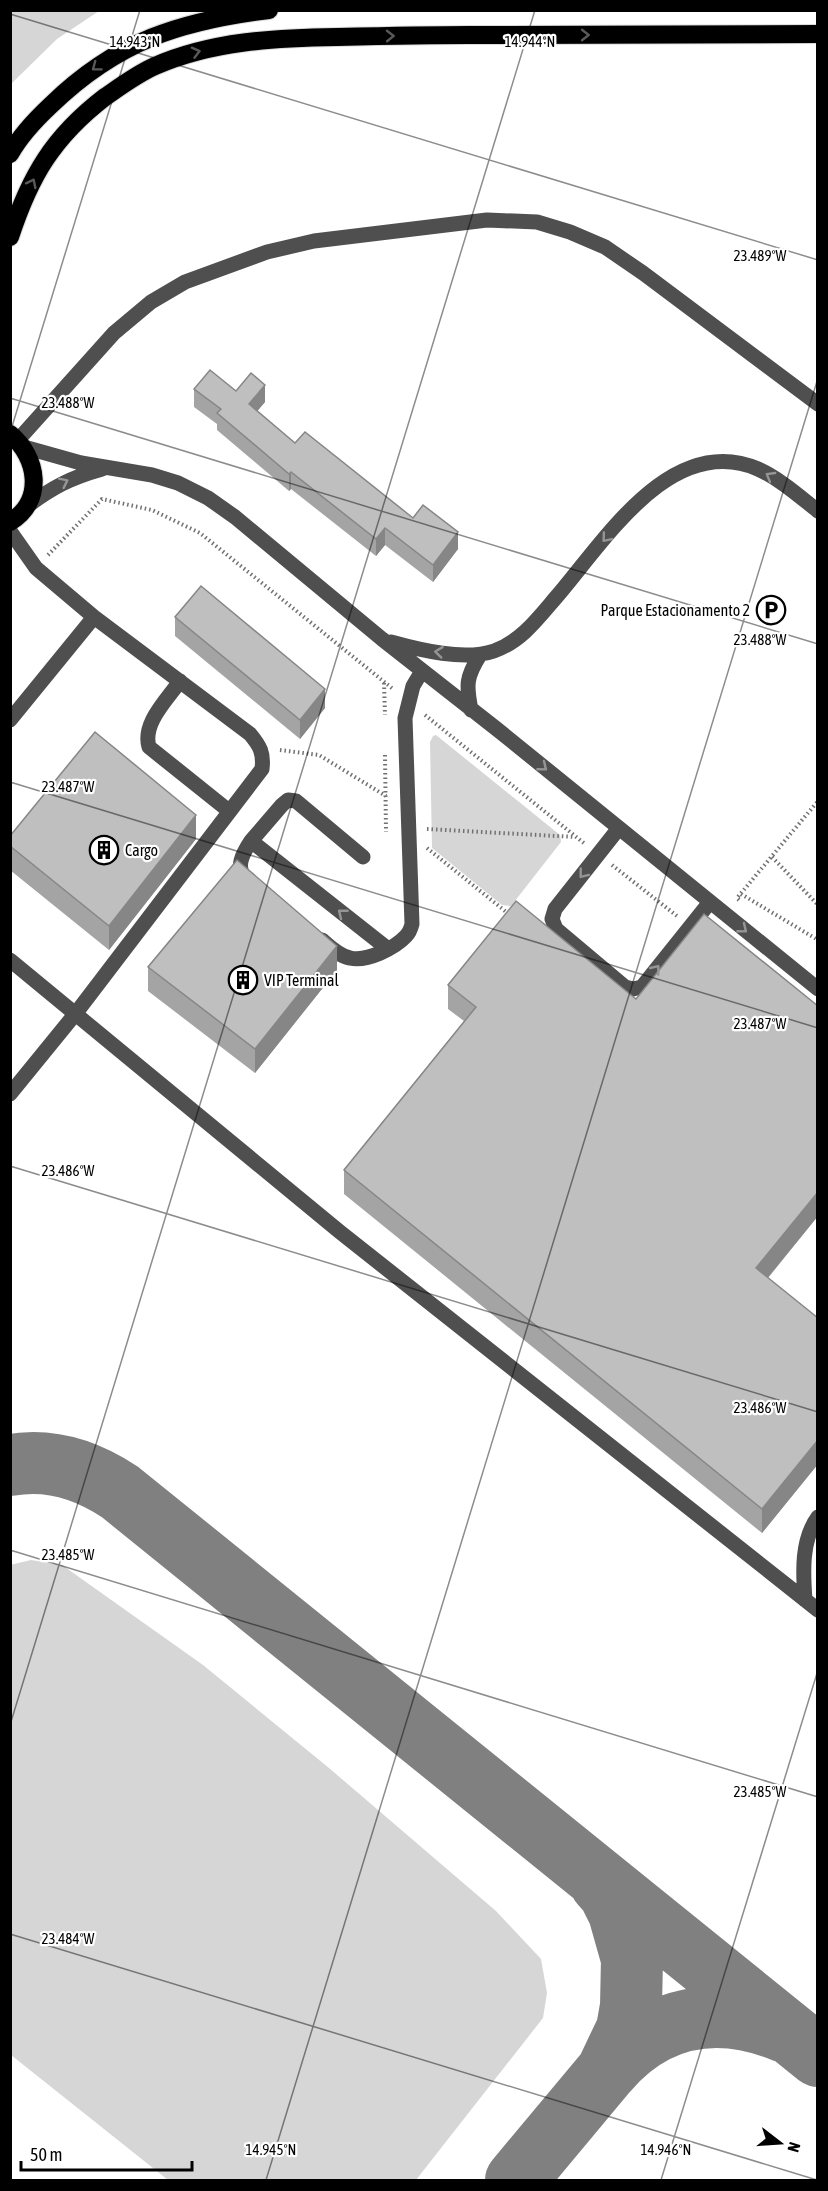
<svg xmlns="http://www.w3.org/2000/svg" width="828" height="2191" font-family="'Asap Condensed',sans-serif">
	<rect width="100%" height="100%" fill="#fff"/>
	<!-- green -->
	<path fill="#d6d6d6" d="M 11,10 L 99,10 L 99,11 L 57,39 L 11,84 Z
		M 436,735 L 560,835 L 561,842 L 511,906 L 502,905 L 432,848 L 430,742 L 433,736 Z
		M 31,1560 L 62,1565 L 203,1665 L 329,1768 L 496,1911 L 541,1959 L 547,1993 L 543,2018 L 416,2180 L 168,2180 L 11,2055 L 10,1565 Z"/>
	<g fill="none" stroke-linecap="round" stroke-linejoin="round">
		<!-- taxiway -->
		<path stroke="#808080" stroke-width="62" d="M 10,1465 C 50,1458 87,1470 120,1492 L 818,2056
			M 607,2071 C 655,2015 718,2004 785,2032
			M 516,2180 L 607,2071 L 627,2029 L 631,2006 L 632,1959 L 619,1913 L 609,1893 L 601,1884"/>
		<!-- highway casing -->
		<g stroke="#dbdbdb" stroke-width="20">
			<path id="highway" d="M 10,154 C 20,136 36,119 51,105 C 117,41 180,21 269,10
				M 10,237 C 30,176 53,137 105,97 C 121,86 137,74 155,66 C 212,41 275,38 337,37 C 381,36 425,35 469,35 C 585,35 701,34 818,34
				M 10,434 C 38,457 45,501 10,522"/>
		</g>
		<!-- path -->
		<path stroke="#717171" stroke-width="4" stroke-dasharray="1.5 3" stroke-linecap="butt" d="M 48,555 L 102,499 L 152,510 L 200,533 L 393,689
			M 384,683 L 385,715
			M 425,715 L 585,844
			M 280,750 L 319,755 L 386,796
			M 385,755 L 386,832
			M 427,829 L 575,837
			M 427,848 L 510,915
			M 772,857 L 818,905
			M 612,865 L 677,916
			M 741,894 L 818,940
			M 739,900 L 737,898 L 818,801"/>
		<!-- minor -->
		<path stroke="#4f4f4f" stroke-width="15" d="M 18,440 L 114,333 L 151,302 L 185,282 L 267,252 L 314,241 L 487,220 L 537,222 L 570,232 L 605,247 L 643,273 L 818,404
			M 24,447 L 81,463 L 152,475 L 178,483 L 208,498 L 235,517 L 382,639 L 498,730 L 818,989
			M 26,507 C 53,487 70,478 102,469
			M 10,531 L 36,568 L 94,617 L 250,734 C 260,746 264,753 262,769 L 76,1013 L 10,1094
			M 391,642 C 420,650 464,661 494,651 C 522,641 539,617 558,595 C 605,540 672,432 758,469 C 780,479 799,496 818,511
			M 180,681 C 167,700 142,723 149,747 L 229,811
			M 471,710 C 466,685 466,677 480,655
			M 10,720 L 94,617
			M 619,828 L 555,909 L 552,919 L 556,929 L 625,987 L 633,989 L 642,987 L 710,902
			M 251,841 L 282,805 L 288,800 L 296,801 L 363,857
			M 247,880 C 234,868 243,853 251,841 L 388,949
			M 322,940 C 330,947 339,956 350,958 C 367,962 395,948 406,936 C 409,933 411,928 412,924 L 405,718 L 413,686 L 422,671
			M 10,960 L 340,1232 L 818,1610
			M 805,1600 C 803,1573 801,1540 818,1517"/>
		<!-- highway -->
		<use href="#highway" stroke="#000" stroke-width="18"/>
	</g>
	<!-- wall -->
	<path fill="#a4a4a4" d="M 194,389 L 265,402 L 257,411 L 295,443 L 413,518 L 458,549 L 433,582 L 385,545 L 376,556 L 291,489 L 289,491 L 217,430 L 217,424 L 194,407 Z
		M 175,617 L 325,708 L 300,739 L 175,636 Z
		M 10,836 L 196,839 L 109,950 L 10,870 Z
		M 148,967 L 337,970 L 255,1073 L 148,991 Z
		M 448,985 L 636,999 L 818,1006 L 818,1216 L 768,1278 L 818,1318 L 818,1464 L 762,1533 L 344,1194 L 344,1170 L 464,1021 L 448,1009 Z"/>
	<!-- shaded-wall -->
	<path fill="#868686" d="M 265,385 L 265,402 L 249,421 L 249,404 Z
		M 291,472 L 291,489 L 289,491 L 289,474 Z
		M 385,528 L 385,545 L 376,556 L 376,539 Z
		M 458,532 L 458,549 L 433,582 L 433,565 Z
		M 325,689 L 325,708 L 300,739 L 300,720 Z
		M 196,815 L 196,839 L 109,950 L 109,926 Z
		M 337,946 L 337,970 L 255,1073 L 255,1049 Z
		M 818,1192 L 818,1216 L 756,1292 L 756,1268 Z
		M 818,1440 L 818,1464 L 762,1533 L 762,1509 Z"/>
	<!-- building -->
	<path fill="#bfbfbf" stroke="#868686" stroke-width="1.5" d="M 210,370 L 236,391 L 251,373 L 265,385 L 249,404 L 295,443 L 305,432 L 413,518 L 423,505 L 458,532 L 433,565 L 385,528 L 376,539 L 291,472 L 289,474 L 217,413 L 221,409 L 194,389 Z
		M 201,586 L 325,689 L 300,720 L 175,617 Z
		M 95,732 L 196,815 L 109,926 L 10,846 L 10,836 Z
		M 237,860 L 337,946 L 255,1049 L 148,967 Z
		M 516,901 L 636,999 L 704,914 L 818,1006 L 818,1192 L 756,1268 L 818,1318 L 818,1440 L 762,1509 L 344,1170 L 476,1007 L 448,985 Z"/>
	<!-- one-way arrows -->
	<defs><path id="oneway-chevron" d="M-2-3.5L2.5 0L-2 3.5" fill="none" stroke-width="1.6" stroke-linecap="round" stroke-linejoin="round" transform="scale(1.5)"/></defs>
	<g stroke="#595959">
		<use href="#oneway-chevron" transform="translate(585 35)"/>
		<use href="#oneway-chevron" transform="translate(390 36) rotate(-1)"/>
		<use href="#oneway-chevron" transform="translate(196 52) rotate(-15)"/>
		<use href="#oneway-chevron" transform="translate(96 67) rotate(143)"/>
		<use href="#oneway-chevron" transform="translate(32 183) rotate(-63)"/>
	</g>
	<g stroke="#959595">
		<use href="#oneway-chevron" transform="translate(770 476) rotate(-150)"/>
		<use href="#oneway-chevron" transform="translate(64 482) rotate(-26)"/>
		<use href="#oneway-chevron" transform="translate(606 538) rotate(130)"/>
		<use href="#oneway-chevron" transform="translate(439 652) rotate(-173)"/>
		<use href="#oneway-chevron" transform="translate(543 767) rotate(39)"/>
		<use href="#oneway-chevron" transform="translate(583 874) rotate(128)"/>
		<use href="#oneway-chevron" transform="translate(342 913) rotate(-141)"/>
		<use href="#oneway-chevron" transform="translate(743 929) rotate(39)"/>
		<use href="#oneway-chevron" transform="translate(656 969) rotate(-51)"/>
	</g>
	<!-- ticks -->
	<path fill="none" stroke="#000" stroke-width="1.5" stroke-opacity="0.45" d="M 10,14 L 818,260M 10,398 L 818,644M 10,433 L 140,10M 10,782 L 818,1028M 10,1166 L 818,1412M 10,1550 L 818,1797M 10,1725 L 535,10M 10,1934 L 817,2180M 266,2180 L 818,378M 661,2180 L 818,1670"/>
	<!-- icons -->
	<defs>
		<g id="parking-ring" transform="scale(1.5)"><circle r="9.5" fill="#fff" stroke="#000" stroke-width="1.5"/><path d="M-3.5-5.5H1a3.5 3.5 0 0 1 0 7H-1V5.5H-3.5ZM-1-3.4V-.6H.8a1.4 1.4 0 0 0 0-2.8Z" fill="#000"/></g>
		<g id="building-ring" transform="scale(1.5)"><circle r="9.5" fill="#fff" stroke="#000" stroke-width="1.5"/><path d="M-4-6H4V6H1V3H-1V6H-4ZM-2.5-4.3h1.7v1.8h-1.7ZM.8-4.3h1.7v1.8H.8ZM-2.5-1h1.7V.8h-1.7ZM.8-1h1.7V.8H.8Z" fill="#000"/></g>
	</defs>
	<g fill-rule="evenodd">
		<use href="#parking-ring" x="771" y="610"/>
		<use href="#building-ring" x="104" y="850"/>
		<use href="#building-ring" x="243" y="980"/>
	</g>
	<g text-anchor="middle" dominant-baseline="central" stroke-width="4.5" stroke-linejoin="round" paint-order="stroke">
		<!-- poi labels -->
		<g font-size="16" fill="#000" stroke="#fff" text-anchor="start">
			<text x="750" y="610" text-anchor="end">Parque Estacionamento 2</text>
			<text x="125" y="850">Cargo</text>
			<text x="264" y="980">VIP Terminal</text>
		</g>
	</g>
	<g font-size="15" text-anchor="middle" fill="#000" stroke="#fff" stroke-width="4.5" stroke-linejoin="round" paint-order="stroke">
		<text x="135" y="47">14.943°N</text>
		<text x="530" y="47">14.944°N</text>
		<text x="760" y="261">23.489°W</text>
		<text x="68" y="408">23.488°W</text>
		<text x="760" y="645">23.488°W</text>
		<text x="68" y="792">23.487°W</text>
		<text x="760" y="1029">23.487°W</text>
		<text x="68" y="1176">23.486°W</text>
		<text x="760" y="1413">23.486°W</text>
		<text x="68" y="1560">23.485°W</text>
		<text x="760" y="1797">23.485°W</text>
		<text x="68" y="1944">23.484°W</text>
		<text x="271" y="2155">14.945°N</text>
		<text x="666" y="2155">14.946°N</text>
	</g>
	<!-- border -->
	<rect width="828" height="2191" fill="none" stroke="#000000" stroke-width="24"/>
	<!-- north arrow -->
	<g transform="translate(780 2143) rotate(107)" stroke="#ffffff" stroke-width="4.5" paint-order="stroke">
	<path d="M0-4.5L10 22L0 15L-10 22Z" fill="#000000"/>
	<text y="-9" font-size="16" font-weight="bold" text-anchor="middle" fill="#000000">N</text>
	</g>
	<!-- scale -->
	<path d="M21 2161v9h171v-9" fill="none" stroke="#000000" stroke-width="3"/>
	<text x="30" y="2161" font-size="18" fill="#000000" stroke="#ffffff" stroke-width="4.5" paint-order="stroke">50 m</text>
</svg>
